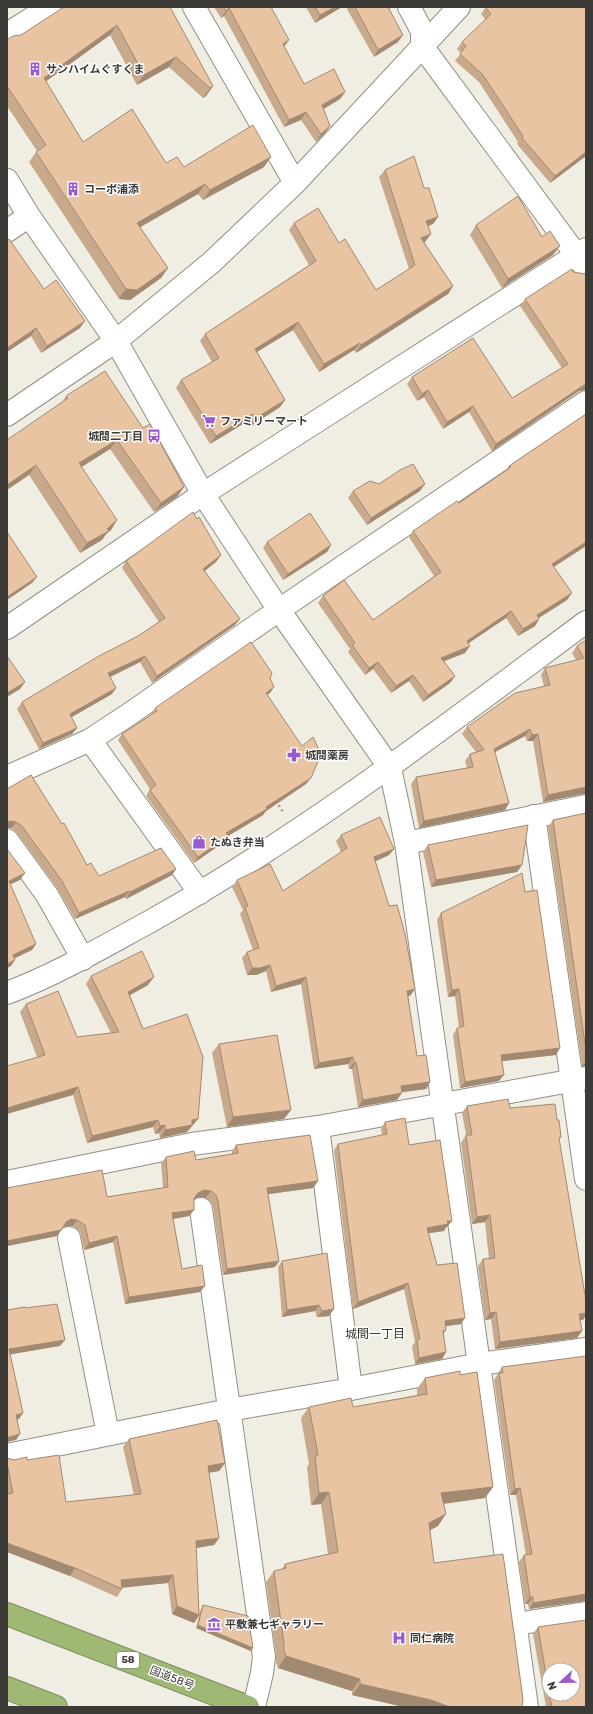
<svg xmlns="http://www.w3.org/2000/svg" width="593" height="1714" font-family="Rubik,'Noto Sans JP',sans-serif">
	<rect width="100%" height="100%" fill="#f0ede3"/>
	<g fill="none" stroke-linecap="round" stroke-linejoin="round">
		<!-- minor casing -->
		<g stroke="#918f85" stroke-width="24">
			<path id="minor" d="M 194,7 L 295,183
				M 409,7 L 422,31 L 422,46 L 586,268
				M 7,34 L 50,7
				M 7,180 L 29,216 L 116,341 L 203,494 L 279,610 L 390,768 L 406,843 L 527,1707
				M 7,231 L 29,216
				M 7,415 L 116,341 L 212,262 L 295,183 L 459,7
				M 7,628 L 203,494 L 586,249
				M 90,740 L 200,893
				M 7,777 L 90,740 L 128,715 L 279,610 L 586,402
				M 534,816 L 586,1179
				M 7,840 L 47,895 L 83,959
				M 406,843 L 586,806
				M 7,993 C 57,974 103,947 149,922 C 304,835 444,727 586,622
				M 318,1127 L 351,1389
				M 7,1182 L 192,1144 L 318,1127 L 586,1078
				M 201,1209 L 264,1657 L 262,1673 L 254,1707
				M 69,1238 L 108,1434
				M 7,1455 L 229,1410 L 351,1389 L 480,1364 L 586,1349
				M 516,1624 L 586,1613"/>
		</g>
		<!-- highway casing -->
		<g stroke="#7c8d5f" stroke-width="24">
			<path id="highway" d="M 7,1614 L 248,1707
				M 7,1688 L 56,1707"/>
		</g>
		<!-- path -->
		<path stroke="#9e9c95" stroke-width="2.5" stroke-dasharray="2 3" stroke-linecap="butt" d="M 276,801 L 283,812"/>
		<!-- minor -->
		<use href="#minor" stroke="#fff" stroke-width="22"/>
		<!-- highway -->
		<use href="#highway" stroke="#9fb974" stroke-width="22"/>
	</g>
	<!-- wall -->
	<path fill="#c8a98b" d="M 64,7 L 170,7 L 213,86 L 206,96 L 203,98 L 169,67 L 137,85 L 110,35 L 46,81 L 83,142 L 184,167 L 264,167 L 203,200 L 198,194 L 140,227 L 168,268 L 161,278 L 130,300 L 119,299 L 29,162 L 37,151 L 7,106 L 7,40 L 21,35 Z
		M 214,7 L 271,7 L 284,47 L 304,84 L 345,92 L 340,99 L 323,109 L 330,126 L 325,133 L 316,142 L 301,120 L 284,127 L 224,16 L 221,18 Z
		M 306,7 L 342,7 L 315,23 Z
		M 349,7 L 392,7 L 389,9 L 398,42 L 374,57 L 347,9 Z
		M 486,7 L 586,7 L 586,156 L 550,183 L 517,144 L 518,142 L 479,82 L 455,61 L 461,53 L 457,49 L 462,42 L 486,20 L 481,14 Z
		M 385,170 L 424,188 L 438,217 L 433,224 L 428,226 L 425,242 L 424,242 L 453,286 L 448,294 L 356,353 L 354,350 L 319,372 L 293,330 L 257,352 L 285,400 L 280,407 L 251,426 L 248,421 L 210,444 L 176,388 L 181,380 L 212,362 L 200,341 L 205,334 L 309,265 L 289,230 L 294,223 L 339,243 L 376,290 L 409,269 L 379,177 Z
		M 476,225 L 553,255 L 502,288 L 470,235 Z
		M 7,241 L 44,289 L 80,328 L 41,353 L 31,336 L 7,352 Z
		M 525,299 L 585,390 L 579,391 L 492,451 L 469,412 L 443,429 L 424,397 L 417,401 L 407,384 L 412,377 L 512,398 L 562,368 L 520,306 Z
		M 66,396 L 143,428 L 184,487 L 177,497 L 154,512 L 110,449 L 81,467 L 117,520 L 111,530 L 106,534 L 102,540 L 80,553 L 29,475 L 62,402 Z
		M 586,414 L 586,546 L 554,567 L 567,600 L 539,618 L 539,619 L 535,626 L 518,636 L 506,618 L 468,643 L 465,653 L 444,661 L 455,676 L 450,683 L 423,702 L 409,681 L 391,693 L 373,669 L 365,675 L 348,652 L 350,649 L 318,603 L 323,596 L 373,620 L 434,576 L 409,537 L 413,531 L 459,503 L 506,471 L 509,466 Z
		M 379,484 L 420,491 L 367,525 L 348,498 L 353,491 Z
		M 267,542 L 331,545 L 327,552 L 283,580 L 263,548 Z
		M 126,561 L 216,562 L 205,571 L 235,625 L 152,683 L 140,662 L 110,677 L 112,694 L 71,717 L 77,728 L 72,734 L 39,749 L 17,709 L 22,702 L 138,636 L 159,622 L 122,568 Z
		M 586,640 L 583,794 L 543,802 L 533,741 L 527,741 L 525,736 L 495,752 L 509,803 L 505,810 L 419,828 L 411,784 L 416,777 L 467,768 L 465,761 L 470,754 L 476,752 L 462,734 L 467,727 L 544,686 L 541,675 L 545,668 L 576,660 L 572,653 L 577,646 Z
		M 270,678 L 270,693 L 267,695 L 306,784 L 266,811 L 263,815 L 228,836 L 224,842 L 194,863 L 146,796 L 150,789 L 118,740 L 122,734 L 151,715 L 155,708 Z
		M 7,789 L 99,876 L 172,875 L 126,899 L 125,897 L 75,919 L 57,888 L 17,833 L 12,828 Z
		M 586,813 L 586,1066 L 582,1066 L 548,827 L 553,820 Z
		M 341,835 L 394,849 L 389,855 L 375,861 L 410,996 L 408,996 L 417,1056 L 430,1082 L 426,1089 L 402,1092 L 397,1100 L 358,1107 L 352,1069 L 349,1069 L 348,1064 L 314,1069 L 301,984 L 271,992 L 266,971 L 256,975 L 247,975 L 242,958 L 247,952 L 253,950 L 240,914 L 243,910 L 232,887 L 237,880 L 283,891 L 341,852 L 336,841 Z
		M 428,845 L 522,865 L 517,872 L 431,887 L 423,852 Z
		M 441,913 L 556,1055 L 502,1061 L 499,1081 L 460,1088 L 453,1035 L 457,1028 L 459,1028 L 455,996 L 448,997 L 437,920 Z
		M 91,976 L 148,985 L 130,995 L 143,1029 L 198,1119 L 187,1132 L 160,1138 L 159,1133 L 155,1134 L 153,1127 L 87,1143 L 73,1095 L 37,1057 L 20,1012 L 26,1004 L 77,1037 L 111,1033 L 86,984 Z
		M 219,1044 L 291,1110 L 284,1119 L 227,1127 L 212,1053 Z
		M 467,1106 L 510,1108 L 557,1120 L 561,1137 L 559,1139 L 583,1320 L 580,1320 L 577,1338 L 495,1349 L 491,1319 L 485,1320 L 478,1266 L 483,1259 L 489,1259 L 485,1222 L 472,1224 L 461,1143 L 466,1135 L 462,1113 Z
		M 385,1122 L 409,1145 L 447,1227 L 446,1227 L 444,1231 L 429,1233 L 437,1265 L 461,1324 L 446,1326 L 443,1334 L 446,1352 L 442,1359 L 415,1364 L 412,1346 L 415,1342 L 404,1289 L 353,1309 L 334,1150 L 338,1144 L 382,1135 L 381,1128 Z
		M 236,1145 L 318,1181 L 313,1188 L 268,1194 L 279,1261 L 275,1267 L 223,1275 L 213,1207 L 211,1202 L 206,1198 L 200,1197 L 194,1199 L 194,1210 L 189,1216 L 173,1219 L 182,1269 L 200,1292 L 125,1304 L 113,1242 L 84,1250 L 80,1232 L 73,1226 L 67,1226 L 63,1228 L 57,1236 L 7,1246 L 7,1188 L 107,1197 L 163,1188 L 161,1163 L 166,1157 L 196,1160 L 232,1154 L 232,1151 Z
		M 282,1261 L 329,1316 L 317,1317 L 315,1311 L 282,1317 L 278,1267 Z
		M 502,1367 L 584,1601 L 529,1609 L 528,1604 L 525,1604 L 519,1562 L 524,1555 L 526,1555 L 516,1495 L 510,1495 L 494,1380 Z
		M 460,1375 L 493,1487 L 485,1498 L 444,1504 L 438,1526 L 430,1530 L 434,1563 L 522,1707 L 404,1707 L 352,1695 L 352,1691 L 278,1668 L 276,1662 L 276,1655 L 266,1582 L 274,1571 L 282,1569 L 285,1564 L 328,1554 L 321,1504 L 311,1505 L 307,1467 L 309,1464 L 301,1418 L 309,1407 L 353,1407 L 417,1395 L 417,1389 L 425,1378 Z
		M 129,1439 L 225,1463 L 219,1471 L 209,1472 L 219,1538 L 214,1545 L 196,1548 L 199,1614 L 201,1609 L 203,1605 L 251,1651 L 196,1628 L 199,1616 L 194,1623 L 172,1614 L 168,1583 L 122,1587 L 122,1589 L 117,1597 L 70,1576 L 7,1552 L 7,1458 L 14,1460 L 27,1460 L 66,1502 L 134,1495 L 123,1447 Z
		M 538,1627 L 586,1707 L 546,1707 L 533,1634 Z"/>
	<!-- shaded-wall -->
	<path fill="#a28971" d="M 335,7 L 342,7 L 315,23 L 320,15 Z
		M 229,8 L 224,16 L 221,18 L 226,11 Z
		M 117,25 L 110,35 L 37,88 L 44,78 Z
		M 403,35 L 398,42 L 374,57 L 378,50 Z
		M 289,40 L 284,47 L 283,44 Z
		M 176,57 L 169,67 L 137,85 L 144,75 Z
		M 213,86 L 206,96 L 203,98 L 210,88 Z
		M 345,92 L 340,99 L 317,113 L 322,105 Z
		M 306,112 L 301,120 L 284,127 L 289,120 Z
		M 330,126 L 325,133 L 316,142 L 321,134 Z
		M 586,152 L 586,156 L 550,183 L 555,176 Z
		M 271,157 L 264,167 L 203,200 L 210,190 Z
		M 205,184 L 198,194 L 130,233 L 137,223 Z
		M 438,217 L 433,224 L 421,229 L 426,221 Z
		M 431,234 L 425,242 L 415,245 L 421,238 Z
		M 560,246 L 553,255 L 502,288 L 508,279 Z
		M 168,268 L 161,278 L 130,300 L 119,299 L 126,289 Z
		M 453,286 L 448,294 L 356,353 L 361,345 Z
		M 85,321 L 80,328 L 41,353 L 47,346 Z
		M 298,322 L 293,330 L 250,356 L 255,349 Z
		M 36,328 L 31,336 L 7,352 L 7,348 Z
		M 360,343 L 354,350 L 319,372 L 324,364 Z
		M 586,384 L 586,390 L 579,391 L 492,451 L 496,444 L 584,385 Z
		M 428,390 L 424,397 L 417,401 L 422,394 Z
		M 285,400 L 280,407 L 251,426 L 256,418 Z
		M 473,406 L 469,412 L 443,429 L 447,422 Z
		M 253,414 L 248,421 L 210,444 L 216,436 Z
		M 117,440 L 110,449 L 72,473 L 79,463 Z
		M 36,465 L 29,475 L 7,490 L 7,485 Z
		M 425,484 L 420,491 L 367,525 L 371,518 Z
		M 184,487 L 177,497 L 154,512 L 161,503 Z
		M 117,520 L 111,530 L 106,534 L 102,540 L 80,553 L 87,543 L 107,529 Z
		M 586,542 L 586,546 L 547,571 L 552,564 Z
		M 331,545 L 327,552 L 283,580 L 288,574 Z
		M 221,555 L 216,562 L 199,575 L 203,569 Z
		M 37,577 L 32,583 L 7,600 L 7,597 Z
		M 572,593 L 567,600 L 532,622 L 537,615 Z
		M 511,611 L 506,618 L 463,647 L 467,641 Z
		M 240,619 L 235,625 L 152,683 L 157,676 Z
		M 539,619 L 535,626 L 518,636 L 523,629 Z
		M 470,646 L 465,653 L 437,664 L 441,658 Z
		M 145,656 L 140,662 L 104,680 L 108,673 Z
		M 378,662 L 373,669 L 365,675 L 369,668 Z
		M 413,675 L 409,681 L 391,693 L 396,686 Z
		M 455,676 L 450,683 L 423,702 L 428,695 Z
		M 25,682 L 20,689 L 7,697 L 7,693 Z
		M 274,687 L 270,693 L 261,699 L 266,693 Z
		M 116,688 L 112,694 L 65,721 L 70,714 Z
		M 77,728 L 72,734 L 39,749 L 43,743 Z
		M 530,729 L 525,736 L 489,755 L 494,749 Z
		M 538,734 L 533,741 L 527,741 L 532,735 Z
		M 311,778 L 306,784 L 266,811 L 263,815 L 228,836 L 224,842 L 194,863 L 198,857 L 226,833 Z
		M 586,787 L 586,794 L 583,794 L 543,802 L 548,795 Z
		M 509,803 L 505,810 L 419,828 L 424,821 Z
		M 10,821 L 16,822 L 12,828 L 7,828 L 7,822 Z
		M 394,849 L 389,855 L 370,864 L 374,857 Z
		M 522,865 L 517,872 L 431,887 L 436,880 Z
		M 176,869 L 172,875 L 126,899 L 130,892 Z
		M 25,873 L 20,880 L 7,886 L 9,881 Z
		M 129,891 L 125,897 L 75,919 L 79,913 Z
		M 36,944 L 32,950 L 9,961 L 13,955 Z
		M 15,960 L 11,966 L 7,968 L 7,964 Z
		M 270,965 L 266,971 L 256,975 L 247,975 L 252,968 Z
		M 154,977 L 148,985 L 123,999 L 128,992 Z
		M 306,977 L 301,984 L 271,992 L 276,986 Z
		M 415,989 L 410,996 L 402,997 L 407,991 Z
		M 459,989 L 455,996 L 448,997 L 452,990 Z
		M 560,1048 L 556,1055 L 496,1062 L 501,1055 Z
		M 353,1057 L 348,1064 L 314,1069 L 319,1063 Z
		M 586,1061 L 586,1066 L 582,1066 Z
		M 356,1062 L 352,1069 L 349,1069 L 354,1063 Z
		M 504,1075 L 499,1081 L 460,1088 L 465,1082 Z
		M 430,1082 L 426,1089 L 396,1093 L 401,1086 Z
		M 78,1087 L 73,1095 L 7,1114 L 7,1108 Z
		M 402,1093 L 397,1100 L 358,1107 L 363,1100 Z
		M 291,1110 L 284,1119 L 227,1127 L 233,1117 Z
		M 198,1119 L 187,1132 L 160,1138 L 165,1130 L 192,1120 Z
		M 158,1120 L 153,1127 L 87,1143 L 92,1136 Z
		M 165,1125 L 159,1133 L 155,1134 L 160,1126 Z
		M 318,1181 L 313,1188 L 262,1195 L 267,1188 Z
		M 204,1190 L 211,1191 L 206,1198 L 200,1197 L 193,1199 L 198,1193 Z
		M 194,1210 L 189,1216 L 167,1220 L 172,1213 Z
		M 490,1215 L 485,1222 L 472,1224 L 477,1217 Z
		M 71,1219 L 77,1220 L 73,1226 L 67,1226 L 61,1228 L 66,1222 Z
		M 447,1221 L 452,1221 L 447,1227 L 446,1227 L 444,1231 L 423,1234 L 427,1228 Z
		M 61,1230 L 57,1236 L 7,1246 L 7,1241 Z
		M 117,1236 L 113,1242 L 84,1250 L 89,1243 Z
		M 279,1261 L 275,1267 L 223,1275 L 227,1269 Z
		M 408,1283 L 404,1289 L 353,1309 L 358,1302 Z
		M 205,1286 L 200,1292 L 125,1304 L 129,1297 Z
		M 319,1305 L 315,1311 L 282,1317 L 287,1310 Z
		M 334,1309 L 329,1316 L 317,1317 L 322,1311 Z
		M 496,1312 L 491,1319 L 485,1320 L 490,1313 Z
		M 586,1313 L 586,1315 L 583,1320 L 574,1321 L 579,1314 Z
		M 465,1318 L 461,1324 L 440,1327 L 445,1321 Z
		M 446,1330 L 442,1336 L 443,1331 Z
		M 582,1331 L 577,1338 L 495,1349 L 500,1342 Z
		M 65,1340 L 60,1346 L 7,1355 L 9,1349 Z
		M 446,1352 L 442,1359 L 415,1364 L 419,1358 Z
		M 23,1413 L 19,1419 L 12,1421 L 16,1415 Z
		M 20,1434 L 16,1440 L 7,1442 L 7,1438 L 9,1437 Z
		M 225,1463 L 219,1471 L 203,1474 L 208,1466 Z
		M 493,1487 L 485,1498 L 433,1505 L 441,1493 Z
		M 520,1488 L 516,1495 L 510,1495 L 515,1489 Z
		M 329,1492 L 321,1504 L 311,1505 L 319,1493 Z
		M 446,1514 L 438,1526 L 421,1535 L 429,1523 Z
		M 219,1538 L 214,1545 L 190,1549 L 196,1541 Z
		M 7,1543 L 75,1568 L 70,1576 L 7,1552 Z
		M 173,1575 L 168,1583 L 120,1588 L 121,1580 Z
		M 586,1594 L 586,1601 L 529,1609 L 533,1603 Z
		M 530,1597 L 533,1597 L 528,1604 L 525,1604 Z
		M 177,1606 L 199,1615 L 194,1623 L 172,1614 Z
		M 198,1625 L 253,1648 L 251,1651 L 196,1628 Z
		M 286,1656 L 360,1679 L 352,1691 L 278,1668 Z
		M 360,1684 L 431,1700 L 450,1707 L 404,1707 L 352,1695 Z"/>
	<!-- building -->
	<path fill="#e8c4a2" stroke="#a28971" d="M 64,7 L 170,7 L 213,86 L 210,88 L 176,57 L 144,75 L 117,25 L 44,78 L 83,142 L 132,109 L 166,163 L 177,157 L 184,167 L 253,125 L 271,157 L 210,190 L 205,184 L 137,223 L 168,268 L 137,290 L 126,289 L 36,152 L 46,145 L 7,86 L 7,40 L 13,36 L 21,35 Z
		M 223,7 L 271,7 L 289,40 L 283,44 L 304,84 L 334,69 L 345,92 L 322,105 L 330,126 L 321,134 L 306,112 L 289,120 L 229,8 L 226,11 Z
		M 315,7 L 335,7 L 320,15 Z
		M 355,7 L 388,7 L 403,35 L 378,50 Z
		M 486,7 L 586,7 L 586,152 L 555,176 L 522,138 L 523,136 L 483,75 L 460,54 L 466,46 L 462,42 L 491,14 L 486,8 Z
		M 414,156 L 424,188 L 429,188 L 438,217 L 426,221 L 431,234 L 421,238 L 453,286 L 361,345 L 360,343 L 324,364 L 298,322 L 255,349 L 285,400 L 256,418 L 253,414 L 216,436 L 181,380 L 219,358 L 205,334 L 316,261 L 294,223 L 318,208 L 339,243 L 345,239 L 376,290 L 415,265 L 385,170 Z
		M 518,196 L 542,237 L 550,231 L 560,246 L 508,279 L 476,225 Z
		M 9,239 L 44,289 L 56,280 L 85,321 L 47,346 L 36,328 L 7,348 L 7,241 Z
		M 572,269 L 573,272 L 586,274 L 586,384 L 584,385 L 496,444 L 473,406 L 447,422 L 428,390 L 422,394 L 412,377 L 473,338 L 512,398 L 568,364 L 525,299 Z
		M 105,371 L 143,428 L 150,424 L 184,487 L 161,503 L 117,440 L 79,463 L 117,520 L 107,529 L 109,531 L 87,543 L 36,465 L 7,485 L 7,440 L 68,398 L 66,396 Z
		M 586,414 L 586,542 L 552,564 L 572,593 L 537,615 L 539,619 L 523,629 L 511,611 L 467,641 L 470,646 L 441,658 L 455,676 L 428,695 L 413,675 L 396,686 L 378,662 L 369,668 L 352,645 L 355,643 L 323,596 L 344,580 L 373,620 L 441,572 L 413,531 L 457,501 L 459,503 L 511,467 L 509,466 Z
		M 413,464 L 425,484 L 371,518 L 353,491 L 370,481 L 379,484 L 400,470 Z
		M 193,512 L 197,519 L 199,517 L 221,555 L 203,569 L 240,619 L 157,676 L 145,656 L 108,673 L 116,688 L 70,714 L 77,728 L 43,743 L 22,702 L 99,656 L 138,636 L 165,618 L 126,561 Z
		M 310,513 L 331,545 L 288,574 L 267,542 Z
		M 7,532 L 37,577 L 7,597 Z
		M 586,640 L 586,787 L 548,795 L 538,734 L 532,735 L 530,729 L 494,749 L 509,803 L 424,821 L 416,777 L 473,767 L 470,754 L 484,750 L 467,727 L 515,693 L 550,685 L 545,668 L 584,658 L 577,646 Z
		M 251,642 L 272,673 L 270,678 L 274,687 L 266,693 L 302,746 L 313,737 L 321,754 L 311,778 L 266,807 L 267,809 L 226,833 L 228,836 L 198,857 L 150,790 L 156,785 L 122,734 L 157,711 L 155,708 Z
		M 7,656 L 25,682 L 7,693 Z
		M 31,775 L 62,824 L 64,823 L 87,865 L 91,863 L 99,876 L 161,848 L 176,869 L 130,892 L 129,891 L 79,913 L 62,881 L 22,826 L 16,822 L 10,821 L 7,822 L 7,789 Z
		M 586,813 L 586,1051 L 553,820 Z
		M 380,817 L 394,849 L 374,857 L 389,906 L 397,905 L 405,934 L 415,989 L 407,991 L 417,1056 L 426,1055 L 430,1082 L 401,1086 L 402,1093 L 363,1100 L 356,1062 L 354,1063 L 353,1057 L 319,1063 L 306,977 L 276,986 L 270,965 L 260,968 L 252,968 L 247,952 L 259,948 L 245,907 L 248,906 L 237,880 L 270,864 L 283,891 L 347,848 L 341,835 Z
		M 528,825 L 522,865 L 436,880 L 428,845 Z
		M 7,849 L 25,873 L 9,881 L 36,944 L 13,955 L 15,960 L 7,964 Z
		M 522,873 L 525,892 L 537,890 L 560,1048 L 501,1055 L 504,1075 L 465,1082 L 457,1028 L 464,1026 L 459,989 L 452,990 L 441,913 Z
		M 142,951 L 154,977 L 128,992 L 143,1029 L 187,1014 L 203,1057 L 198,1119 L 192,1120 L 192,1125 L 165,1130 L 165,1125 L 160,1126 L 158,1120 L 92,1136 L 78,1087 L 7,1108 L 7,1066 L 45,1055 L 26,1004 L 58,991 L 77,1037 L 119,1032 L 91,976 Z
		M 277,1035 L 291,1110 L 233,1117 L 219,1044 Z
		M 508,1099 L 510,1108 L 555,1104 L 557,1120 L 559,1120 L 561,1137 L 559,1138 L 586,1301 L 586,1313 L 579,1314 L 582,1331 L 500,1342 L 496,1312 L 490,1313 L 483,1259 L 495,1258 L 490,1215 L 477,1217 L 466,1135 L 472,1135 L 467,1106 Z
		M 405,1118 L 409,1145 L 440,1140 L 452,1221 L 447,1221 L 448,1224 L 427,1228 L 437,1265 L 457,1263 L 465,1318 L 445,1321 L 446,1330 L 443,1331 L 446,1352 L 419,1358 L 417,1339 L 420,1339 L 408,1283 L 358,1302 L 338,1144 L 387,1134 L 385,1122 Z
		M 310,1135 L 318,1181 L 267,1188 L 279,1261 L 227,1269 L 218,1201 L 216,1195 L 211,1191 L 204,1190 L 198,1193 L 194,1198 L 194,1210 L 172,1213 L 182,1269 L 202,1265 L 205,1286 L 129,1297 L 117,1236 L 89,1243 L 85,1225 L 77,1220 L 71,1219 L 66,1222 L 61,1230 L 7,1241 L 7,1188 L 102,1170 L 107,1197 L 168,1187 L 166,1157 L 194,1151 L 196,1160 L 238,1153 L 236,1145 Z
		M 327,1253 L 334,1309 L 322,1311 L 319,1305 L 287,1310 L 282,1261 Z
		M 57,1304 L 65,1340 L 9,1349 L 23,1413 L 16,1415 L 20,1434 L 9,1437 L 7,1438 L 7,1310 L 25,1307 L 25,1308 Z
		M 586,1356 L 586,1594 L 533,1603 L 533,1597 L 530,1597 L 524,1555 L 532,1554 L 520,1488 L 515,1489 L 499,1373 L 503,1373 L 502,1367 Z
		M 460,1371 L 460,1375 L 477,1372 L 493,1487 L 441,1493 L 446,1514 L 429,1523 L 434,1563 L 503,1554 L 523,1699 L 522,1707 L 450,1707 L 431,1700 L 360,1684 L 360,1679 L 286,1656 L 284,1651 L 284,1644 L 274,1571 L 286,1568 L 285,1564 L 338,1552 L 329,1492 L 319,1493 L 315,1456 L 318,1455 L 309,1407 L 351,1398 L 353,1407 L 427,1394 L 425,1378 Z
		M 217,1420 L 225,1463 L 208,1466 L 219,1538 L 196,1541 L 199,1615 L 177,1606 L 173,1575 L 121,1580 L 122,1589 L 75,1568 L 7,1543 L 7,1494 L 13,1493 L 7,1463 L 7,1458 L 14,1460 L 27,1457 L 27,1460 L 59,1455 L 66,1502 L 141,1494 L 129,1439 Z
		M 203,1605 L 248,1616 L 253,1648 L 198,1625 Z
		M 586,1620 L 586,1707 L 552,1707 L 549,1694 L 573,1694 L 573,1670 L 549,1670 L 549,1692 L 538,1627 Z"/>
	<!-- icons -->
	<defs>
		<g id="building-bare" transform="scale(1.08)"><path d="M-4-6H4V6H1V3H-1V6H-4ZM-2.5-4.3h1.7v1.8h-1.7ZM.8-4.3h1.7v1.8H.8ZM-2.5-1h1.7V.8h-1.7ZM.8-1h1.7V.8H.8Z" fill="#995ad0" stroke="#fff" stroke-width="2.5" paint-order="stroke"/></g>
		<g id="supermarket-bare" transform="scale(1.08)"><path d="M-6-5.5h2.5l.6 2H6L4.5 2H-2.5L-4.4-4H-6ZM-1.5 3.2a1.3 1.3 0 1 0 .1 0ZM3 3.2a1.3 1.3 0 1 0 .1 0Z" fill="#995ad0" stroke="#fff" stroke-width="2.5" paint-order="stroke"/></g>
		<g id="bus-bare" transform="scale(1.08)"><path d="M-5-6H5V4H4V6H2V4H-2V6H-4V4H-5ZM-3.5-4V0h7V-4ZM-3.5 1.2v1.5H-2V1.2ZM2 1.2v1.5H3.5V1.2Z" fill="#995ad0" stroke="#fff" stroke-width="2.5" paint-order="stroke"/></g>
		<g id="pharmacy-bare" transform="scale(1.08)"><path d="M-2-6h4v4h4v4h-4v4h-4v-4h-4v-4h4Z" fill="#995ad0" stroke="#fff" stroke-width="2.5" paint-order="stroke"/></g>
		<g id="shop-bare" transform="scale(1.08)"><path d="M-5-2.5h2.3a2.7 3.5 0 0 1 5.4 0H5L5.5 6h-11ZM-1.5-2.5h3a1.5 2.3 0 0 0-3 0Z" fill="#995ad0" stroke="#fff" stroke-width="2.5" paint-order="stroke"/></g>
		<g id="museum-bare" transform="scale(1.08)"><path d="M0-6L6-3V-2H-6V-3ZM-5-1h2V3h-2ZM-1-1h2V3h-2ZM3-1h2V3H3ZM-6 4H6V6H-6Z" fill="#995ad0" stroke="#fff" stroke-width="2.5" paint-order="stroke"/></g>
		<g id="hospital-bare" transform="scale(1.08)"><path d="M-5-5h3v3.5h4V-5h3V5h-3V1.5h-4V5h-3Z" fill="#995ad0" stroke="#fff" stroke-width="2.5" paint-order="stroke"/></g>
	</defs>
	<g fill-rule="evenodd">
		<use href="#building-bare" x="35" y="69"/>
		<use href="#building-bare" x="73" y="189"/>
		<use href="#supermarket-bare" x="209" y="421"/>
		<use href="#bus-bare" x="154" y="436"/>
		<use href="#pharmacy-bare" x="294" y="755"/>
		<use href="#shop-bare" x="199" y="842"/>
		<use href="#museum-bare" x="214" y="1624"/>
		<use href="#hospital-bare" x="399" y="1638"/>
	</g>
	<g text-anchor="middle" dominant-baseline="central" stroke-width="3" stroke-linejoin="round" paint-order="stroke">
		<!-- shield labels -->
		<rect fill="#fff" stroke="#767673" stroke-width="1" x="117" y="1652" width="22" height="16" rx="3"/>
		<g font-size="10" font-weight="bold" fill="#3c3b37">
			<text x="128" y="1660">58</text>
		</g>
		<!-- poi labels -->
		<g font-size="11" font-weight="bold" fill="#3c3b37" stroke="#fff" text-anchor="start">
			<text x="46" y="69">サンハイムぐすくま</text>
			<text x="84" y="189">コーポ浦添</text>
			<text x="220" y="421">ファミリーマート</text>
			<text x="143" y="436" text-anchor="end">城間二丁目</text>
			<text x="305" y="755">城間薬房</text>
			<text x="210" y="842">たぬき弁当</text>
			<text x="225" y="1624">平敷兼七ギャラリー</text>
			<text x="410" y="1638">同仁病院</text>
		</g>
		<!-- street labels -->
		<g font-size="11" fill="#3c3b37" stroke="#fff">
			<text transform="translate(172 1678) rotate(21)">国道58号</text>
		</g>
		<!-- neighbourhood labels -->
		<g font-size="12" fill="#36342c" stroke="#fff">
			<text x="375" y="1334">城間一丁目</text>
		</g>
	</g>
	<!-- border -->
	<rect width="593" height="1714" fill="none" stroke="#3c3b37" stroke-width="16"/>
	<!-- north arrow -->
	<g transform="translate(561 1682) rotate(248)"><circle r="19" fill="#ffffff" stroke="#b1b1af"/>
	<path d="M0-3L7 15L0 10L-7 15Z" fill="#995ad0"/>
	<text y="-6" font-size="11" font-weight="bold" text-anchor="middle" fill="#3c3b37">N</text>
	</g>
</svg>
